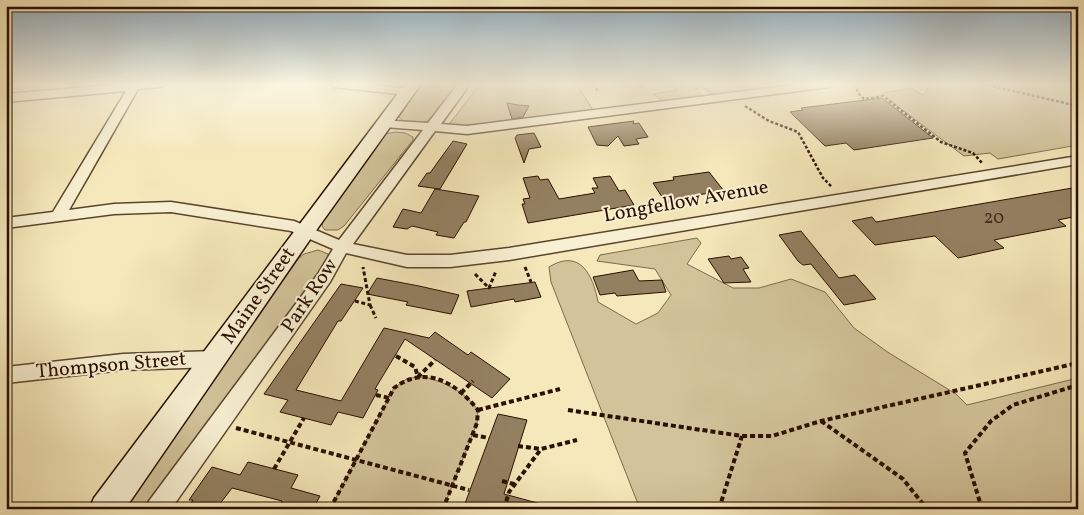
<svg xmlns="http://www.w3.org/2000/svg" width="1084" height="515" font-family="Vollkorn,serif">
	<rect width="100%" height="100%" fill="#f5e8ba"/>
	<filter id="stains"><feTurbulence type="fractalNoise" baseFrequency=".004" numOctaves="4"/><feColorMatrix values="0 0 0 0 .2 0 0 0 0 .09 0 0 0 0 .02 0 0 0 .5 -.17"/></filter>
	<radialGradient id="worn" r=".72"><stop offset=".6" stop-color="#630" stop-opacity="0"/><stop offset="1" stop-color="#630" stop-opacity=".3"/></radialGradient>
	<!-- green -->
	<path fill="#d2c39a" stroke="#7e694d" d="M 422,84 L 458,84 L 428,121 C 419,125 406,125 399,117 Z
		M 480,84 L 595,84 L 578,86 L 593,110 L 476,126 L 447,127 Z
		M 667,84 L 690,84 L 702,95 L 663,101 L 653,94 L 678,90 Z
		M 697,84 L 792,84 L 720,95 L 710,93 Z
		M 930,84 L 1078,84 L 1078,145 L 998,159 L 990,153 L 964,156 L 897,106 L 883,93 L 912,88 L 922,95 L 926,92 Z
		M 396,132 L 405,133 L 413,137 L 413,140 L 344,226 L 338,230 L 325,230 L 322,226 L 323,221 L 384,134 Z
		M 697,238 L 701,243 L 687,264 L 733,288 L 759,288 L 791,279 L 825,292 L 854,328 L 889,353 L 956,394 L 967,405 L 1078,378 L 1078,509 L 640,509 L 551,282 L 549,267 C 580,248 593,275 598,302 L 636,324 L 658,313 L 671,295 L 655,269 L 597,261 L 600,255 Z
		M 318,250 L 328,254 L 328,263 L 143,509 L 122,509 L 298,259 L 304,254 Z
		M 425,377 C 447,383 465,392 478,410 L 477,423 L 443,509 L 330,509 L 394,388 L 408,378 Z"/>
	<!-- building -->
	<path fill="#938061" stroke="#290f00" d="M 882,98 L 933,138 L 854,150 L 846,143 L 825,146 L 790,112 L 803,110 L 801,108 Z
		M 507,103 L 518,105 L 529,106 L 523,117 L 512,119 Z
		M 634,121 L 633,124 L 639,123 L 648,137 L 636,139 L 639,144 L 624,146 L 618,136 L 608,146 L 597,145 L 588,127 Z
		M 534,133 L 541,147 L 529,149 L 524,163 L 515,138 L 517,135 Z
		M 453,141 L 467,144 L 440,189 L 418,186 L 427,173 L 430,173 Z
		M 709,172 L 724,191 L 683,197 L 685,199 L 666,203 L 653,183 L 674,180 L 673,177 Z
		M 538,176 L 540,180 L 548,179 L 559,199 L 595,193 L 592,188 L 598,188 L 593,178 L 610,176 L 619,191 L 625,190 L 634,205 L 528,223 L 522,204 L 525,204 L 523,199 L 530,198 L 523,178 Z
		M 1078,187 L 1078,216 L 1058,220 L 1066,226 L 994,240 L 1004,248 L 958,258 L 935,236 L 875,245 L 852,221 L 872,217 L 876,222 Z
		M 435,189 L 479,196 L 466,222 L 464,222 L 454,238 L 436,235 L 438,232 L 412,226 L 407,229 L 393,227 L 403,209 L 421,213 Z
		M 801,231 L 839,278 L 855,275 L 876,299 L 844,305 L 811,264 L 803,265 L 798,261 L 779,235 Z
		M 729,256 L 731,259 L 741,257 L 749,268 L 743,269 L 751,282 L 724,283 L 708,259 Z
		M 633,270 L 639,281 L 662,280 L 666,292 L 617,296 L 615,293 L 600,295 L 593,277 Z
		M 377,278 L 419,286 L 459,295 L 451,314 L 406,305 L 408,302 L 367,294 Z
		M 535,282 L 541,297 L 515,302 L 514,299 L 471,307 L 467,291 Z
		M 341,284 L 363,288 L 341,321 L 338,321 L 296,390 L 341,401 L 384,328 L 429,338 L 435,332 L 468,355 L 471,352 L 510,379 L 492,398 L 405,339 L 375,389 L 378,390 L 363,418 L 338,412 L 331,425 L 280,412 L 288,400 L 264,394 Z
		M 498,414 L 527,420 L 504,494 L 541,504 L 541,509 L 463,509 Z
		M 248,462 L 298,475 L 291,488 L 320,496 L 313,509 L 277,509 L 282,501 L 232,488 L 216,509 L 187,509 L 193,500 L 189,500 L 212,467 L 240,475 Z"/>
	<g fill="none" stroke-linecap="round" stroke-linejoin="round">
		<!-- street casing -->
		<g stroke="#5c452e" stroke-width="3">
			<path id="street" d="M 123,84 L 166,84 L 160,87 L 138,89 L 69,210 L 114,204 L 171,202 L 294,221 L 339,240 L 423,130 L 384,127 L 378,123 L 380,120 L 428,123 L 458,84 L 470,84 L 441,124 L 467,126 L 802,84 L 835,84 L 829,87 L 467,134 L 435,131 L 353,244 L 407,255 L 450,255 L 509,248 L 1078,156 L 1078,164 L 509,260 L 450,267 L 407,267 L 346,253 L 330,282 L 171,509 L 145,509 L 149,501 L 318,274 L 333,249 L 291,231 L 171,212 L 114,214 L 6,228 L 6,218 L 53,212 L 126,91 L 6,102 L 6,94 Z
				M 328,84 L 365,84 L 407,89 L 413,92 L 407,95 L 334,87 Z
				M 215,351 L 222,353 L 225,359 L 222,365 L 215,367 L 123,370 L 6,383 L 6,367 L 123,354 Z"/>
		</g>
		<!-- secondary casing -->
		<g stroke="#290f00" stroke-width="3">
			<path id="secondary" d="M 405,84 L 421,84 L 320,225 L 125,509 L 89,509 L 94,498 Z"/>
		</g>
		<!-- path-far2 -->
		<path stroke="#290f00" stroke-width="2.5" stroke-dasharray="3 2" stroke-linecap="butt" d="M 593,84 L 598,92
			M 693,84 L 698,89
			M 855,84 L 858,93 L 864,99 L 883,96 L 941,142 L 973,153 L 983,164
			M 983,84 L 1078,106
			M 640,86 L 644,84
			M 745,106 L 769,121 L 798,132 L 823,178 L 832,187"/>
		<!-- path-far1 -->
		<path stroke="#290f00" stroke-width="3" stroke-dasharray="4 2.5" stroke-linecap="butt" d="M 525,267 L 531,282
			M 475,274 L 489,288 L 496,271
			M 355,301 L 370,305 L 363,267
			M 370,305 L 376,318"/>
		<!-- path -->
		<path stroke="#290f00" stroke-width="4" stroke-dasharray="5 3" stroke-linecap="butt" d="M 396,356 L 415,367 L 418,377 L 435,360
			M 461,393 L 473,381
			M 376,395 L 389,398
			M 478,410 L 560,389
			M 568,410 L 742,436 L 772,436 L 821,421 L 1078,363
			M 821,421 L 903,479 L 927,509
			M 236,428 L 469,490
			M 473,435 L 489,438
			M 518,446 L 541,449 L 577,440
			M 274,469 L 304,418
			M 502,481 L 514,484
			M 330,509 L 394,388 C 426,364 456,383 478,410 L 477,423 L 443,509
			M 504,509 L 509,492 L 541,449
			M 719,509 L 742,436
			M 982,509 L 965,453 L 991,421 L 1013,405 L 1078,385"/>
		<!-- street -->
		<use href="#street" fill="#f8f0d2" fill-rule="evenodd"/>
		<!-- secondary -->
		<use href="#secondary" fill="#f8f0d2" fill-rule="evenodd"/>
	</g>
	<!-- sky -->
	<linearGradient id="sky" x2="0" y2="1"><stop stop-color="#91abbc"/><stop offset="0.54" stop-color="#faf5e0"/><stop offset="1" stop-color="#faf5e0" stop-opacity="0"/></linearGradient>
	<rect width="1084" height="156" fill="url(#sky)"/>
	<g text-anchor="middle" dominant-baseline="central" stroke-width="4" stroke-linejoin="round" paint-order="stroke">
		<!-- number labels -->
		<g font-size="18" fill="#442b18">
			<text x="994" y="218">20</text>
		</g>
		<!-- street labels -->
		<g font-size="20" fill="#290f00" stroke="#f8f0d2">
			<text transform="translate(686 202) rotate(-10)">Longfellow Avenue</text>
			<text transform="translate(259 296) rotate(-55)">Maine Street</text>
			<text transform="translate(310 296) rotate(-56)">Park Row</text>
			<text transform="translate(111 366) rotate(-5)">Thompson Street</text>
		</g>
	</g>
	<!-- margin -->
	<rect width="1084" height="515" fill="none" stroke="#f5e8ba" stroke-width="25"/>
	<rect x="8" y="8" width="1069" height="500" fill="none" stroke="#290f00" stroke-width="2.5"/>
	<rect x="12" y="12" width="1059" height="490" fill="none" stroke="#290f00"/>
	<rect width="100%" height="100%" filter="url(#stains)"/>
	<rect width="100%" height="100%" fill="url(#worn)"/>
</svg>
